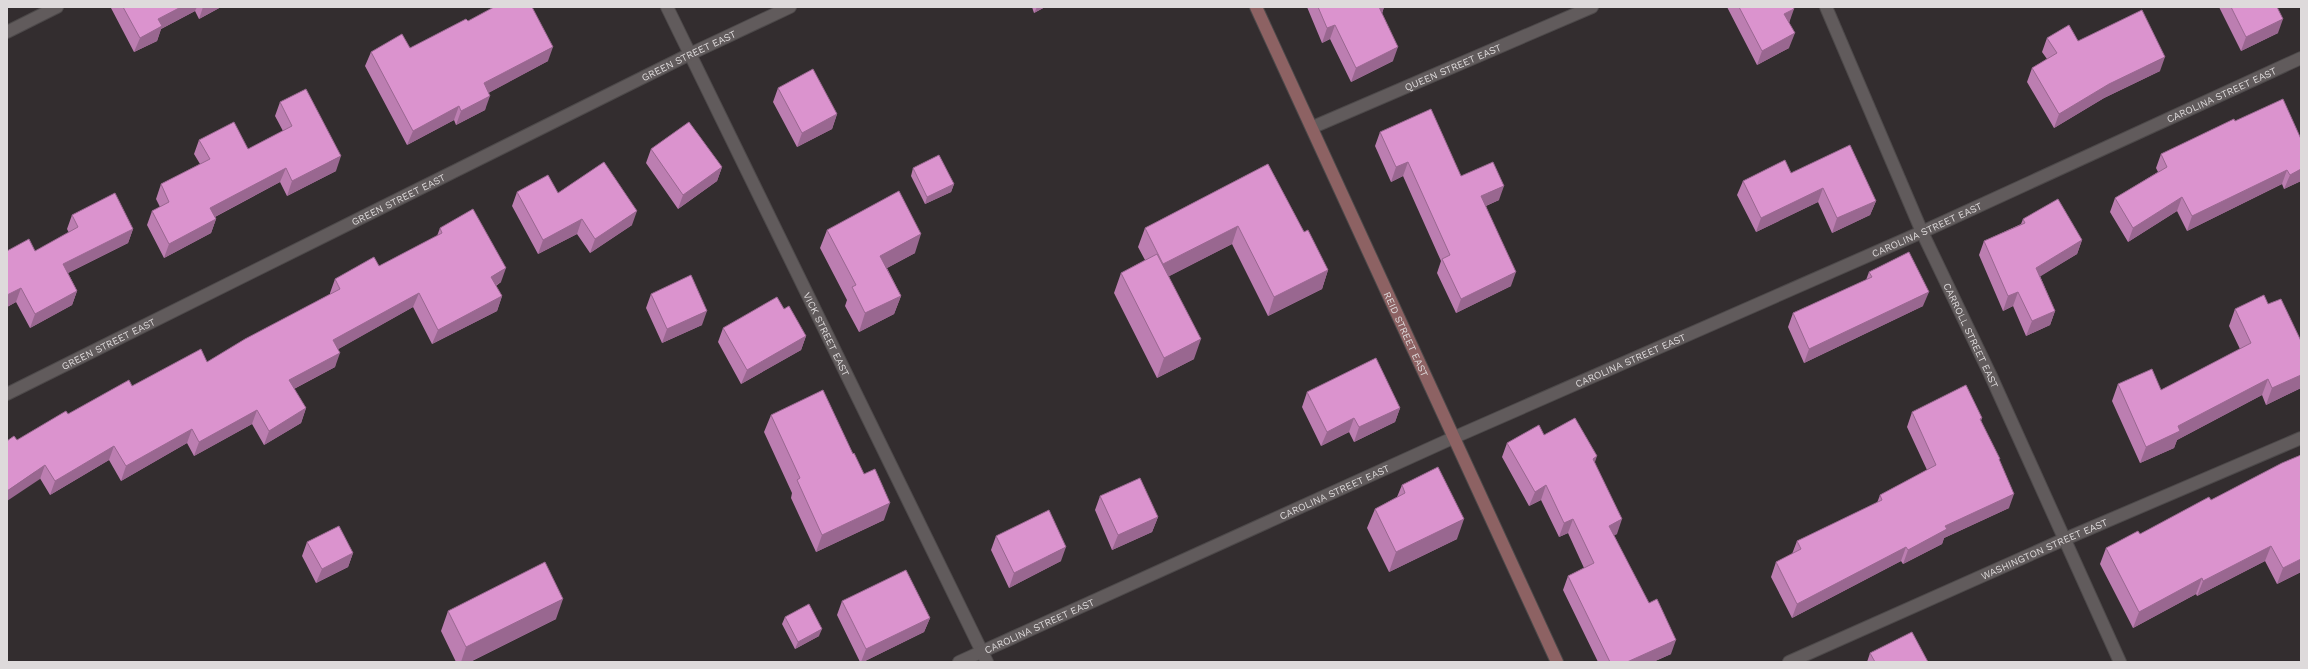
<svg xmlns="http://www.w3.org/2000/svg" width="2308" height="669" font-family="'Work Sans',sans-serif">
	<rect width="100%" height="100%" fill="#332d2f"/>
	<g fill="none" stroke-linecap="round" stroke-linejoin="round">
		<!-- street casing -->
		<g stroke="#4d494a" stroke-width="14">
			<g id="street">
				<path id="s1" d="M 667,7 L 987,662"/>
				<path id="s2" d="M 1826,7 L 1922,232 L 1990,374 L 2120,662"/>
				<path d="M 7,32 L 57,7"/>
				<path id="s3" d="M 1313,127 L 1592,7"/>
				<path id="s4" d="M 7,394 L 690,54 L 790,7"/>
				<path id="s5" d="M 959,662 L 1455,437 L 1922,232 L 2301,58"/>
				<path id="s6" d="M 1789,662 L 2065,539 L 2301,438"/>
			</g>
		</g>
		<!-- secondary casing -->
		<g stroke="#4d494a" stroke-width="14">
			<g id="secondary">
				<path id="s7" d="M 1256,7 L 1557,662"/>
			</g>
		</g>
		<!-- street -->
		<use href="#street" stroke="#615b5c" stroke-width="12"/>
		<!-- secondary -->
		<use href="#secondary" stroke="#8d6263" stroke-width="12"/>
	</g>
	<!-- wall -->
	<path fill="#bc7eb1" d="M 112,7 L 221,7 L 199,19 L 195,11 L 161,29 L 157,41 L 134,52 L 111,8 Z
		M 1032,7 L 1045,7 L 1034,13 Z
		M 1307,7 L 1384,7 L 1382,14 L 1393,61 L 1351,82 L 1330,39 L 1322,43 Z
		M 1727,7 L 1793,7 L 1789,23 L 1789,48 L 1757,65 Z
		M 2219,7 L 2277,7 L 2278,33 L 2241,51 Z
		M 468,21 L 548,61 L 488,93 L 485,110 L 456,125 L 454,120 L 407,145 L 365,66 L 371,52 L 410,48 Z
		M 2047,38 L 2078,41 L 2160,71 L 2104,98 L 2054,128 L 2027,82 L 2032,68 L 2047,59 L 2042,52 Z
		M 778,88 L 837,114 L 832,129 L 797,147 L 773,102 Z
		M 280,102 L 336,171 L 287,196 L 280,182 L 215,217 L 216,219 L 211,233 L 164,258 L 147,225 L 152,211 L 160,207 L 156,199 L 161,184 L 200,164 L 194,154 L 199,140 L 248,149 L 283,131 L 275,116 Z
		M 2235,121 L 2301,139 L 2301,181 L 2284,189 L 2282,184 L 2187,231 L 2177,211 L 2128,242 L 2110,212 L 2115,198 L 2158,172 L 2156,168 L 2161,154 Z
		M 1380,132 L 1461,176 L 1499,200 L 1486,206 L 1511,286 L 1456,313 L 1437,273 L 1441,261 L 1403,176 L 1391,182 L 1375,146 Z
		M 651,149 L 722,167 L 717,181 L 678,209 L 646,163 Z
		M 1268,164 L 1304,232 L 1328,270 L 1322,289 L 1268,316 L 1232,244 L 1169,276 L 1194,359 L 1157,378 L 1114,293 L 1121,273 L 1145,260 L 1138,247 L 1145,228 Z
		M 913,168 L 954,184 L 951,192 L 925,204 L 911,176 Z
		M 1791,173 L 1876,201 L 1870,215 L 1832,233 L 1818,202 L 1756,232 L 1737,195 L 1743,181 Z
		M 517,192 L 558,193 L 632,225 L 590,253 L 577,234 L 538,254 L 512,206 Z
		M 72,215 L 133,229 L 128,243 L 68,273 L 77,291 L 72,305 L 30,328 L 16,302 L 7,307 L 7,251 L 35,251 L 69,233 L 67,229 Z
		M 2023,219 L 2082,240 L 2077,254 L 2040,276 L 2055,311 L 2050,325 L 2026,336 L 2013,306 L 2003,311 L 1979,255 L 1984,241 L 2021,224 Z
		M 440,228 L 501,282 L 496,286 L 502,296 L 497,311 L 432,344 L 413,307 L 338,349 L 335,367 L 294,389 L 306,408 L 301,423 L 264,445 L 252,424 L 194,456 L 187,443 L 121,481 L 109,460 L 50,495 L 17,440 L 68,414 L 132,386 L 207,362 L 330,294 L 330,293 L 335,279 L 379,266 L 437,236 Z
		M 827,230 L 915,253 L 887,268 L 901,296 L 894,314 L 859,332 L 845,306 L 847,300 L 820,248 Z
		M 1869,272 L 1923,306 L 1804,363 L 1788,327 L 1793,313 L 1866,280 Z
		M 651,294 L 702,325 L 662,343 L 646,308 Z
		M 2268,304 L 2301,341 L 2301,388 L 2266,405 L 2262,395 L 2177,440 L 2174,448 L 2140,463 L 2112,401 L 2118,384 L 2161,390 L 2240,349 L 2229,326 L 2235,309 Z
		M 784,309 L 806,336 L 801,350 L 741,384 L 718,342 L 723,328 Z
		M 1307,392 L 1400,408 L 1395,422 L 1354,442 L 1349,432 L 1321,446 L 1302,407 Z
		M 1912,412 L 1982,418 L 1981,421 L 1999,461 L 2009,508 L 1944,538 L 1942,544 L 1903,564 L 1901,561 L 1792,618 L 1771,577 L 1776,562 L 1792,554 L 1797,541 L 1877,503 L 1880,495 L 1927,470 L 1907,427 Z
		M 771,415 L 853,454 L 884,520 L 816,552 L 791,498 L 792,493 L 764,432 Z
		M 1507,443 L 1595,463 L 1617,534 L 1614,535 L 1671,654 L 1653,662 L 1598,662 L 1563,590 L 1568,576 L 1584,568 L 1568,533 L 1559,537 L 1541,500 L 1529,506 L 1502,457 Z
		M 2301,455 L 2301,572 L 2277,584 L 2265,561 L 2197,596 L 2196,594 L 2133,628 L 2100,564 L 2106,548 L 2140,534 L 2211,500 Z
		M 1402,485 L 1457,539 L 1389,572 L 1367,528 L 1375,509 L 1397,497 Z
		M 1100,496 L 1158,517 L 1152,532 L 1112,550 L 1095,510 Z
		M 996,536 L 1061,561 L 1009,588 L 991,550 Z
		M 307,542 L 353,553 L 348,567 L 316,583 L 302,556 Z
		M 842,601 L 930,618 L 924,632 L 863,662 L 860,662 L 837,615 Z
		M 448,611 L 556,619 L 470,662 L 456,662 L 441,631 Z
		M 785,617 L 819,636 L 795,649 L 782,624 Z
		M 1870,653 L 1928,662 L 1867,662 Z"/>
	<!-- shaded-wall -->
	<path fill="#996790" d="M 181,7 L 197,7 L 195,11 L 161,29 L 157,41 L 134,52 L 140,38 L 158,19 Z
		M 203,7 L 221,7 L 199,19 Z
		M 1037,7 L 1045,7 L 1034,13 Z
		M 1378,7 L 1384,7 L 1380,18 Z
		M 1794,9 L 1789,23 L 1784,14 Z
		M 2283,19 L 2278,33 L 2241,51 L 2246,37 Z
		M 1335,25 L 1330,39 L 1322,43 L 1327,28 Z
		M 1795,33 L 1789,48 L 1757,65 L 1762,51 Z
		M 553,47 L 548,61 L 479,98 L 484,83 Z
		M 1398,47 L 1393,61 L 1351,82 L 1356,68 Z
		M 2165,57 L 2160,71 L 2104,98 L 2054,128 L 2059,114 L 2109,84 Z
		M 490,96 L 485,110 L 456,125 L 461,111 Z
		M 459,106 L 454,120 L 407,145 L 413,131 Z
		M 837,114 L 832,129 L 797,147 L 802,133 Z
		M 341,156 L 336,171 L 287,196 L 292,181 Z
		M 1408,162 L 1403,176 L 1391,182 L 1396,167 Z
		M 722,167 L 717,181 L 678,209 L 683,195 Z
		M 286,168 L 280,182 L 205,222 L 210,208 Z
		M 2301,169 L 2301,181 L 2284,189 L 2290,175 Z
		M 2287,170 L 2282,184 L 2187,231 L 2192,216 Z
		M 954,184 L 951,192 L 925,204 L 927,197 Z
		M 1504,186 L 1499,200 L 1476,210 L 1481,196 Z
		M 1823,188 L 1818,202 L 1756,232 L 1761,218 Z
		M 2182,197 L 2177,211 L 2128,242 L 2133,228 Z
		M 1876,201 L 1870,215 L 1832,233 L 1837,218 Z
		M 637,211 L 632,225 L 590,253 L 595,239 Z
		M 216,219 L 211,233 L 164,258 L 169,244 Z
		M 582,219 L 577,234 L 538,254 L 543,240 Z
		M 1238,226 L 1232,244 L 1156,283 L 1163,264 Z
		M 133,229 L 128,243 L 58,278 L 63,264 Z
		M 921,234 L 915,253 L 874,275 L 880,256 Z
		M 2082,240 L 2077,254 L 2031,282 L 2036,268 Z
		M 506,268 L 501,282 L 486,291 L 491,277 Z
		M 1328,270 L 1322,289 L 1268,316 L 1274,297 Z
		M 1516,272 L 1511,286 L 1456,313 L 1461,299 Z
		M 21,288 L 16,302 L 7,307 L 7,295 Z
		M 77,291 L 72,305 L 30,328 L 35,314 Z
		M 1929,292 L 1923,306 L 1804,363 L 1809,349 Z
		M 2018,292 L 2013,306 L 2003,311 L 2008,296 Z
		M 419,293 L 413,307 L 328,355 L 333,340 Z
		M 502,296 L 497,311 L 432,344 L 438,330 Z
		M 901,296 L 894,314 L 859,332 L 865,313 Z
		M 707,311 L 702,325 L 662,343 L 667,329 Z
		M 2055,311 L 2050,325 L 2026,336 L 2032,321 Z
		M 806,336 L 801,350 L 741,384 L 747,370 Z
		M 1201,339 L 1194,359 L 1157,378 L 1164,358 Z
		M 340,353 L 335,367 L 284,394 L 289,380 Z
		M 2301,375 L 2301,388 L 2266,405 L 2272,388 Z
		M 2268,379 L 2262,395 L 2177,440 L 2174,448 L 2140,463 L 2146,447 L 2178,426 Z
		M 306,408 L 301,423 L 264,445 L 269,431 Z
		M 1400,408 L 1395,422 L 1354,442 L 1359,427 Z
		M 257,410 L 252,424 L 194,456 L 199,442 Z
		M 1354,418 L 1349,432 L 1321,446 L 1327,432 Z
		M 192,429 L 187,443 L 121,481 L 126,466 Z
		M 114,446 L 109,460 L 50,495 L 55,481 Z
		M 1597,456 L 1592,471 L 1593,459 Z
		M 45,465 L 40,479 L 7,501 L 7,491 Z
		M 1546,485 L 1541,500 L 1529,506 L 1535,492 Z
		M 2014,494 L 2009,508 L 1944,538 L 1942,544 L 1903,564 L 1908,550 L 1945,526 Z
		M 890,503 L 884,520 L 816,552 L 822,535 Z
		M 1158,517 L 1152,532 L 1112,550 L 1118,535 Z
		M 1464,519 L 1457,539 L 1389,572 L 1396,552 Z
		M 1573,519 L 1568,533 L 1559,537 L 1564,523 Z
		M 1622,519 L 1617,534 L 1604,540 L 1609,526 Z
		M 2271,546 L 2265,561 L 2197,596 L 2203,581 Z
		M 1066,547 L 1061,561 L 1009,588 L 1014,573 Z
		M 1906,547 L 1901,561 L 1792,618 L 1797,604 Z
		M 353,553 L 348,567 L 316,583 L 322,569 Z
		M 2301,559 L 2301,572 L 2277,584 L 2283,568 Z
		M 2202,578 L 2196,594 L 2133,628 L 2139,612 Z
		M 563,599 L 556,619 L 470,662 L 461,662 L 466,647 Z
		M 930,618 L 924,632 L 863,662 L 861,662 L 866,649 Z
		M 822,629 L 819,636 L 795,649 L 798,642 Z
		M 1676,640 L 1671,654 L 1653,662 L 1627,662 Z"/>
	<!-- building -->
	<path fill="#db93ce" stroke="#996790" d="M 123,7 L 181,7 L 158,19 L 162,26 L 140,38 Z
		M 494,7 L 532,7 L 553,47 L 484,83 L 490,96 L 461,111 L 459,106 L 413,131 L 371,52 L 402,34 L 410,48 L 466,19 L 468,21 Z
		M 1318,7 L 1379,7 L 1398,47 L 1356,68 L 1335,25 L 1327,28 Z
		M 1739,7 L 1793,7 L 1794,9 L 1784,14 L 1795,33 L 1762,51 Z
		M 2231,7 L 2277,7 L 2283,19 L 2246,37 Z
		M 2142,10 L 2165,57 L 2109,84 L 2059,114 L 2032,68 L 2057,53 L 2047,38 L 2069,25 L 2078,41 Z
		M 813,69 L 837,114 L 802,133 L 778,88 Z
		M 306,89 L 341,156 L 292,181 L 286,168 L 210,208 L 216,219 L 169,244 L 152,211 L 169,202 L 161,184 L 210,159 L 199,140 L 234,122 L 248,149 L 292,126 L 280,102 Z
		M 2283,99 L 2301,139 L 2301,169 L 2290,175 L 2287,170 L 2192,216 L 2182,197 L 2133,228 L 2115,198 L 2167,167 L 2161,154 L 2234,119 L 2235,121 Z
		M 1431,109 L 1461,176 L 1493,162 L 1504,186 L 1481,196 L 1516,272 L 1461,299 L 1442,259 L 1450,255 L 1408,162 L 1396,167 L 1380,132 Z
		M 689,122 L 722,167 L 683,195 L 651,149 Z
		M 1850,145 L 1876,201 L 1837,218 L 1823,188 L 1761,218 L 1743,181 L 1785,160 L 1791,173 Z
		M 939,155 L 954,184 L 927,197 L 913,168 Z
		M 604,162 L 637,211 L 595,239 L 582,219 L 543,240 L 517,192 L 548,175 L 558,193 Z
		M 1268,164 L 1304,232 L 1308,230 L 1328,270 L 1274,297 L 1238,226 L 1163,264 L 1145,228 Z
		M 899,191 L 921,234 L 880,256 L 901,296 L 865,313 L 852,287 L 856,285 L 827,230 Z
		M 115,193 L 133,229 L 63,264 L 77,291 L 35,314 L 21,288 L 7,295 L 7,251 L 29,239 L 35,251 L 78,227 L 72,215 Z
		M 2058,199 L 2082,240 L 2036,268 L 2055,311 L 2032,321 L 2018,292 L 2008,296 L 1984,241 L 2025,223 L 2023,219 Z
		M 473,209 L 506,268 L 491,277 L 502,296 L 438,330 L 419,293 L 333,340 L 340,353 L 289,380 L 306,408 L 269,431 L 257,410 L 199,442 L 192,429 L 126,466 L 114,446 L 55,481 L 45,465 L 7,491 L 7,441 L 14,436 L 17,440 L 66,411 L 68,414 L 129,380 L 132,386 L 201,349 L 207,362 L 245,339 L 340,289 L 335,279 L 374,257 L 379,266 L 442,233 L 440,228 Z
		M 1909,252 L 1929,292 L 1809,349 L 1793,313 L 1872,277 L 1869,272 Z
		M 1157,254 L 1201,339 L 1164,358 L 1121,273 Z
		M 691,275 L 707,311 L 667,329 L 651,294 Z
		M 2264,295 L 2268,304 L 2281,299 L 2301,341 L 2301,375 L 2272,388 L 2268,379 L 2178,426 L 2180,431 L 2146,447 L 2118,384 L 2152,369 L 2161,390 L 2251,343 L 2235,309 Z
		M 777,297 L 784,309 L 789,306 L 806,336 L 747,370 L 723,328 Z
		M 1376,358 L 1400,408 L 1359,427 L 1354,418 L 1327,432 L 1307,392 Z
		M 1966,385 L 1982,418 L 1980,419 L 2000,459 L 1999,459 L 2014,494 L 1945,526 L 1947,529 L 1908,550 L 1906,547 L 1797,604 L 1776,562 L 1801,549 L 1797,541 L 1882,500 L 1880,495 L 1936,465 L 1912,412 Z
		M 823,390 L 853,454 L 854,453 L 864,474 L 875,469 L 890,503 L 822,535 L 797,480 L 800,478 L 771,415 Z
		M 1575,418 L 1597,456 L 1593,459 L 1622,519 L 1609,526 L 1649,603 L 1657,599 L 1676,640 L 1627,662 L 1610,662 L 1568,576 L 1594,563 L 1573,519 L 1564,523 L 1546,485 L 1535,492 L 1507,443 L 1539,425 L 1544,435 Z
		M 2301,455 L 2301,559 L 2283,568 L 2271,546 L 2203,581 L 2202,578 L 2139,612 L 2106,548 L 2138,531 L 2140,534 L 2209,497 L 2211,500 L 2282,463 Z
		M 1438,467 L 1464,519 L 1396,552 L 1375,509 L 1405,493 L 1402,485 Z
		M 1140,478 L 1158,517 L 1118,535 L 1100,496 Z
		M 1049,510 L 1066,547 L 1014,573 L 996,536 Z
		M 339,526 L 353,553 L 322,569 L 307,542 Z
		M 545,562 L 563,599 L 466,647 L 448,611 Z
		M 906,570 L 930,618 L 866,649 L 842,601 Z
		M 809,604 L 822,629 L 798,642 L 785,617 Z
		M 1912,632 L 1928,662 L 1875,662 L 1870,653 Z"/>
	<g text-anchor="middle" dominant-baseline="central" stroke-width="4" stroke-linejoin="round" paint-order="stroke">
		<!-- street labels -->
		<g font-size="10" fill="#dedadb" stroke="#191617">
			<text stroke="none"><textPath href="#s4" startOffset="761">GREEN STREET EAST</textPath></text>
			<text stroke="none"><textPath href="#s3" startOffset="152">QUEEN STREET EAST</textPath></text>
			<text stroke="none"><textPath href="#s5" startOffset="1384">CAROLINA STREET EAST</textPath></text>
			<text stroke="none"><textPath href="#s4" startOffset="437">GREEN STREET EAST</textPath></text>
			<text stroke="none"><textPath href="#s5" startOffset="1060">CAROLINA STREET EAST</textPath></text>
			<text stroke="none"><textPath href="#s1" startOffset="364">VICK STREET EAST</textPath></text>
			<text stroke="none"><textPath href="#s7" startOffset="360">REID STREET EAST</textPath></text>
			<text stroke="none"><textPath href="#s2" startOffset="359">CARROLL STREET EAST</textPath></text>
			<text stroke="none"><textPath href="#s4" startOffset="113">GREEN STREET EAST</textPath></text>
			<text stroke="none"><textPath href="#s5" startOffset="736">CAROLINA STREET EAST</textPath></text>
			<text stroke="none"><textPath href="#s5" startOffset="412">CAROLINA STREET EAST</textPath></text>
			<text stroke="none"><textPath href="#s6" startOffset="279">WASHINGTON STREET EAST</textPath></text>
			<text stroke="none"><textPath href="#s5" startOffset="88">CAROLINA STREET EAST</textPath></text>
		</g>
	</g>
	<!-- border -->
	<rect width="2308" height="669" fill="none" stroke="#dedadb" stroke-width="16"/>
</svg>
